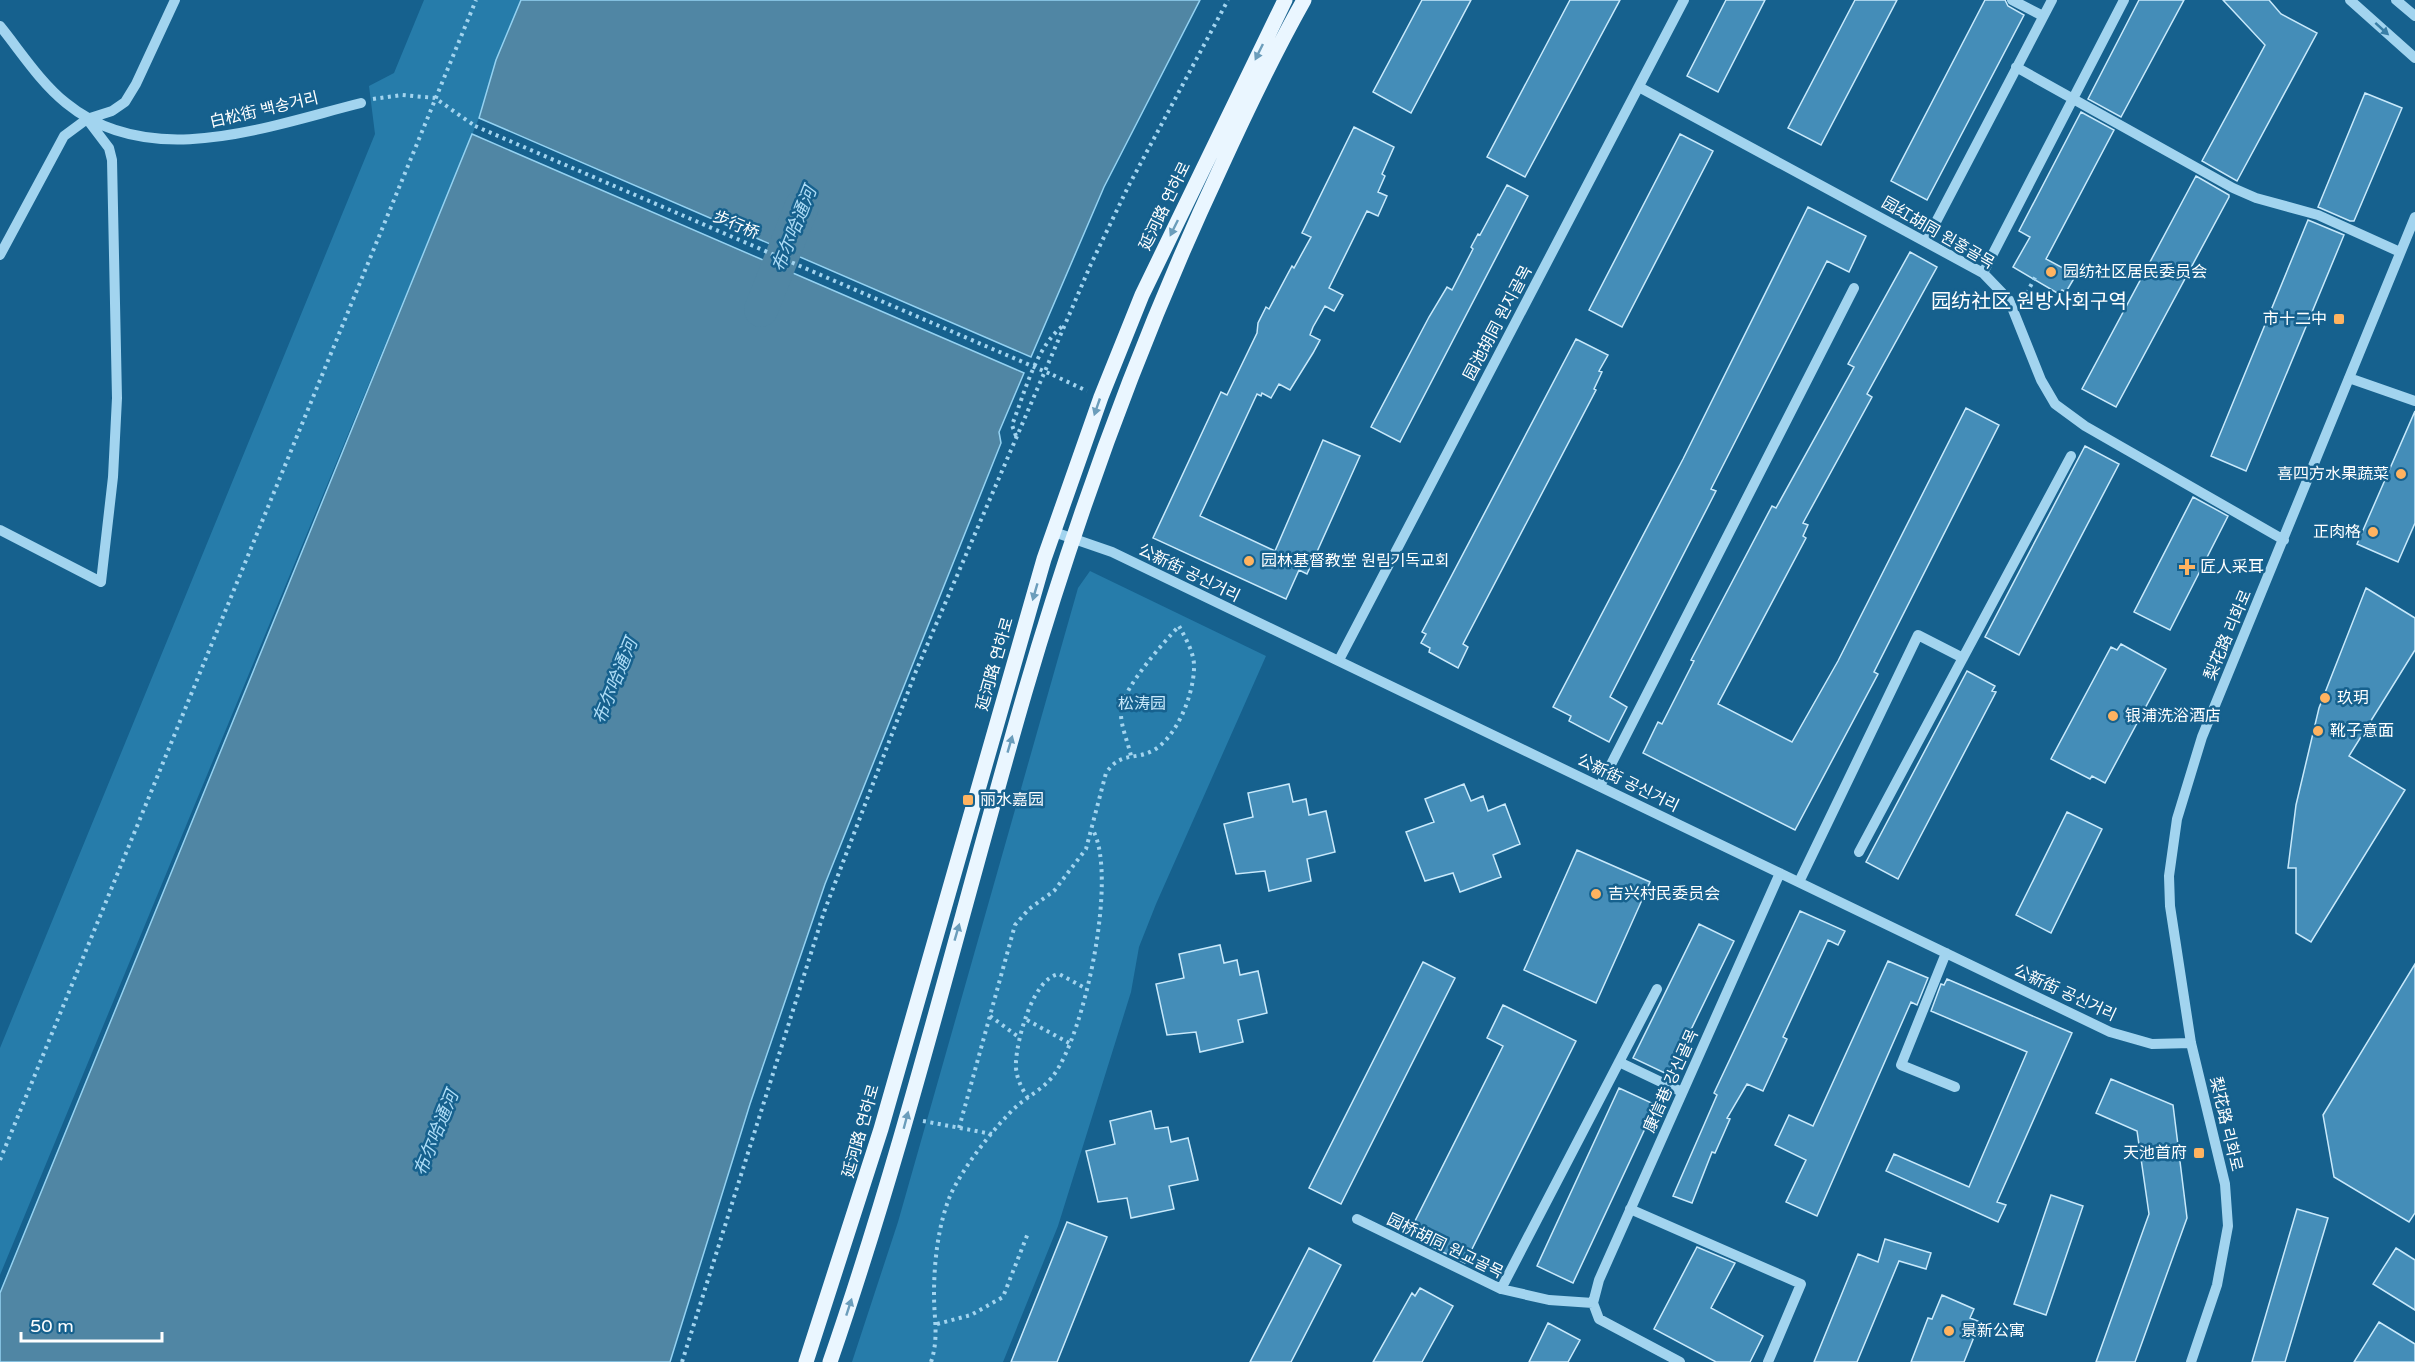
<svg xmlns="http://www.w3.org/2000/svg" width="2415" height="1362" font-family="'Varela Round','Noto Sans SC','Noto Sans KR',sans-serif">
	<rect width="100%" height="100%" fill="#16618e"/>
	<!-- green -->
	<path fill="#267caa" d="M 424,0 L 521,0 L 496,60 L 479,118 L 0,1275 L 0,1048 L 375,134 L 369,86 L 394,73 Z
		M 1090,571 L 1266,656 L 1156,904 L 1139,947 L 1131,992 L 1058,1226 L 1003,1362 L 852,1362 L 898,1222 L 1078,588 Z"/>
	<!-- water -->
	<path fill="#5086a4" stroke="#94d2f2" stroke-width="1.5" d="M 521,0 L 1200,0 L 1104,187 L 1031,357 L 479,118 L 496,60 Z
		M 472,134 L 1024,373 L 999,432 L 1001,443 L 825,884 L 750,1104 L 670,1362 L 0,1362 L 0,1293 Z"/>
	<g fill="none" stroke-linecap="round" stroke-linejoin="round">
		<!-- river -->
		<path stroke="#5086a4" stroke-width="34" d="M 761,310 L 802,206"/>
	</g>
	<!-- building -->
	<path fill="#448db8" stroke="#c8e9fb" stroke-width="1.5" d="M 1422,0 L 1471,0 L 1411,113 L 1373,92 Z
		M 1570,0 L 1620,0 L 1525,177 L 1487,157 Z
		M 1726,0 L 1765,0 L 1718,92 L 1687,76 Z
		M 1855,0 L 1897,0 L 1821,145 L 1788,128 Z
		M 1985,0 L 2005,0 L 2008,6 L 2024,15 L 1927,200 L 1891,181 Z
		M 2139,0 L 2184,0 L 2121,117 L 2088,99 Z
		M 2223,0 L 2269,0 L 2281,14 L 2317,33 L 2237,181 L 2202,161 L 2265,45 Z
		M 2365,93 L 2402,108 L 2354,221 L 2350,221 L 2318,207 Z
		M 2081,112 L 2114,130 L 2046,259 L 2076,275 L 2066,292 L 2062,290 L 2059,294 L 2013,267 L 2030,237 L 2019,231 Z
		M 1354,127 L 1394,147 L 1382,174 L 1385,176 L 1378,192 L 1387,196 L 1378,216 L 1367,211 L 1329,288 L 1343,295 L 1334,311 L 1325,306 L 1313,327 L 1310,335 L 1320,340 L 1313,353 L 1290,390 L 1279,384 L 1271,398 L 1262,393 L 1261,396 L 1257,394 L 1200,516 L 1275,551 L 1323,440 L 1360,456 L 1307,574 L 1299,570 L 1286,599 L 1153,538 L 1221,392 L 1227,395 L 1257,333 L 1258,323 L 1266,307 L 1269,309 L 1292,266 L 1294,268 L 1311,237 L 1302,233 Z
		M 1680,134 L 1713,151 L 1622,327 L 1589,310 Z
		M 2196,176 L 2229,195 L 2229,197 L 2116,407 L 2082,389 Z
		M 1507,185 L 1528,196 L 1400,442 L 1371,427 L 1429,317 L 1447,287 L 1452,290 L 1473,249 L 1471,247 L 1478,234 L 1480,235 Z
		M 1808,207 L 1866,236 L 1849,272 L 1827,261 L 1711,489 L 1716,491 L 1610,697 L 1627,707 L 1609,742 L 1569,721 L 1571,716 L 1553,707 L 1683,459 Z
		M 2308,220 L 2344,235 L 2246,471 L 2211,456 Z
		M 1910,252 L 1937,267 L 1867,394 L 1872,397 L 1803,523 L 1808,525 L 1803,536 L 1806,538 L 1718,704 L 1792,742 L 1838,661 L 1966,408 L 1999,425 L 1874,672 L 1878,674 L 1795,830 L 1643,753 L 1658,722 L 1662,724 L 1694,661 L 1691,660 L 1772,506 L 1776,508 L 1854,367 L 1848,364 Z
		M 1576,339 L 1608,355 L 1599,371 L 1602,372 L 1594,389 L 1596,390 L 1463,644 L 1468,647 L 1458,668 L 1429,652 L 1430,648 L 1421,643 L 1426,634 L 1422,632 Z
		M 2415,411 L 2415,523 L 2398,562 L 2357,544 Z
		M 2085,446 L 2119,464 L 2019,655 L 1985,637 Z
		M 2193,497 L 2228,516 L 2170,630 L 2134,612 Z
		M 2366,588 L 2415,618 L 2415,650 L 2349,756 L 2405,790 L 2311,942 L 2296,933 L 2296,868 L 2288,868 L 2296,805 L 2319,708 Z
		M 2121,644 L 2166,669 L 2105,783 L 2092,776 L 2090,779 L 2051,759 L 2111,647 L 2117,650 Z
		M 1967,671 L 1995,686 L 1992,691 L 1996,692 L 1898,879 L 1866,862 Z
		M 1289,784 L 1293,802 L 1306,799 L 1309,815 L 1326,811 L 1335,852 L 1307,859 L 1311,881 L 1269,891 L 1265,871 L 1236,874 L 1224,824 L 1253,817 L 1248,793 Z
		M 1464,784 L 1471,801 L 1483,796 L 1488,811 L 1505,804 L 1520,844 L 1493,855 L 1501,877 L 1460,892 L 1453,873 L 1425,881 L 1406,832 L 1434,822 L 1425,799 Z
		M 2067,812 L 2102,829 L 2051,933 L 2016,915 Z
		M 1577,850 L 1650,882 L 1596,1003 L 1524,970 Z
		M 1800,911 L 1845,931 L 1838,945 L 1828,940 L 1783,1037 L 1787,1039 L 1763,1091 L 1747,1084 L 1727,1118 L 1730,1119 L 1715,1153 L 1712,1152 L 1692,1203 L 1673,1196 L 1717,1095 L 1714,1093 Z
		M 1699,924 L 1734,941 L 1669,1075 L 1633,1058 Z
		M 1220,945 L 1224,963 L 1237,960 L 1240,975 L 1258,971 L 1267,1013 L 1238,1020 L 1243,1042 L 1200,1052 L 1196,1032 L 1167,1035 L 1156,984 L 1184,978 L 1179,954 Z
		M 1888,961 L 1928,978 L 1917,1005 L 1911,1002 L 1817,1216 L 1786,1202 L 1806,1160 L 1775,1145 L 1789,1115 L 1813,1126 Z
		M 1423,962 L 1455,978 L 1341,1204 L 1309,1188 Z
		M 2415,964 L 2415,1213 L 2409,1222 L 2334,1177 L 2323,1115 Z
		M 1947,979 L 2072,1033 L 1997,1202 L 2006,1205 L 1998,1222 L 1886,1171 L 1894,1154 L 1969,1187 L 2027,1052 L 1931,1011 L 1941,984 L 1944,985 Z
		M 1503,1005 L 1576,1041 L 1465,1263 L 1408,1235 L 1503,1046 L 1487,1038 Z
		M 2111,1079 L 2173,1105 L 2187,1218 L 2135,1362 L 2096,1362 L 2149,1214 L 2137,1131 L 2096,1113 Z
		M 1619,1088 L 1656,1105 L 1573,1283 L 1537,1266 Z
		M 1151,1111 L 1155,1129 L 1168,1127 L 1171,1142 L 1188,1138 L 1198,1180 L 1169,1186 L 1174,1209 L 1131,1218 L 1127,1198 L 1098,1202 L 1086,1151 L 1115,1144 L 1110,1121 Z
		M 2051,1195 L 2083,1206 L 2046,1315 L 2014,1304 Z
		M 2297,1209 L 2328,1218 L 2285,1362 L 2252,1362 Z
		M 1067,1222 L 1107,1237 L 1057,1362 L 1011,1362 Z
		M 1885,1239 L 1931,1253 L 1926,1269 L 1899,1261 L 1857,1362 L 1814,1362 L 1858,1254 L 1878,1262 Z
		M 1697,1247 L 1735,1263 L 1711,1308 L 1763,1336 L 1750,1362 L 1716,1362 L 1654,1329 Z
		M 1309,1248 L 1341,1265 L 1291,1362 L 1250,1362 Z
		M 2396,1248 L 2415,1260 L 2415,1310 L 2373,1284 Z
		M 1420,1288 L 1453,1306 L 1422,1362 L 1373,1362 L 1412,1293 L 1415,1296 Z
		M 1942,1295 L 1974,1309 L 1970,1318 L 1980,1322 L 1964,1362 L 1911,1362 L 1928,1318 L 1932,1319 Z
		M 2379,1322 L 2415,1344 L 2415,1362 L 2354,1362 Z
		M 1548,1323 L 1580,1340 L 1568,1362 L 1529,1362 Z"/>
	<g fill="none" stroke-linecap="round" stroke-linejoin="round">
		<!-- path -->
		<path stroke="#a2d4ef" stroke-width="4" stroke-dasharray="3 4.5" stroke-linecap="butt" d="M 373,99 L 402,95 L 435,98 L 475,126
			M 2023,300 L 2037,274
			M 1053,375 L 1087,391
			M 1016,436 L 1012,425 C 1025,392 1036,346 1064,325
			M 990,1016 L 1020,1038
			M 1027,1020 L 1069,1043
			M 1028,1098 C 1021,1088 1015,1075 1016,1062 C 1017,1039 1033,978 1059,974 L 1085,988
			M 923,1121 L 992,1134
			M 959,1128 L 1015,925 L 1029,909 L 1054,891 L 1086,849 L 1106,773 C 1121,751 1134,761 1154,750 C 1177,736 1193,696 1194,669 C 1195,654 1186,639 1179,626 C 1163,643 1123,688 1121,710 C 1120,725 1128,742 1131,756
			M 0,1160 L 476,0
			M 937,1324 L 971,1315 L 1003,1297 L 1028,1233
			M 682,1362 L 824,912 L 916,671 L 1091,264 L 1128,187 L 1228,0
			M 931,1362 C 939,1338 934,1319 934,1295 C 934,1262 938,1226 950,1196 C 963,1167 995,1126 1018,1105 C 1030,1095 1044,1088 1053,1076 C 1085,1034 1118,877 1093,830"/>
		<!-- minor -->
		<path stroke="#a2d4ef" stroke-width="10" d="M 2012,0 L 2043,16
			M 2350,0 L 2415,58
			M 2396,0 L 2415,16
			M 0,26 C 21,52 40,82 66,103 C 150,172 268,126 361,103
			M 2016,67 L 2233,188 L 2256,198 L 2318,215 L 2400,252
			M 1639,87 L 1983,273 L 2009,300 L 2041,380 L 2055,404 L 2085,426 L 2284,540
			M 1926,241 L 2052,0
			M 0,255 L 64,136 L 87,119 L 112,111 L 125,102 L 136,84 L 175,0
			M 1983,273 L 2124,0
			M 2349,378 L 2415,401
			M 0,530 L 101,582 L 113,477 L 117,398 L 112,160 L 109,148 L 87,119
			M 1054,532 L 1112,552 L 2110,1032 L 2152,1044 L 2191,1043
			M 1339,660 L 1684,0
			M 1600,786 L 1854,288
			M 1859,852 L 2071,456
			M 1799,882 L 1918,635 L 1963,658
			M 1946,953 L 1901,1065 L 1955,1087
			M 1619,1062 L 1682,1092
			M 1630,1209 L 1801,1284 L 1768,1362
			M 1357,1219 L 1501,1289 L 1549,1300 L 1593,1303 L 1599,1319 L 1680,1362
			M 1501,1289 L 1657,989
			M 1593,1303 L 1599,1280 L 1780,873
			M 2191,1362 L 2217,1285 L 2228,1226 L 2225,1184 L 2191,1043 L 2170,906 L 2169,876 L 2177,819 L 2202,737 L 2415,217"/>
		<!-- major -->
		<path stroke="#eaf6ff" stroke-width="15" d="M 806,1362 L 881,1129 L 1044,559 L 1101,397 L 1142,295 L 1285,0
			M 830,1362 C 906,1142 960,916 1025,692 C 1077,514 1141,338 1220,169 C 1246,112 1273,55 1304,0"/>
		<!-- path-bridge -->
		<path stroke="#a2d4ef" stroke-width="4" stroke-dasharray="3 4.5" stroke-linecap="butt" d="M 475,126 L 1053,375"/>
	</g>
	<!-- one-way arrows -->
	<defs><path id="oneway-solid" d="M-6-.8H1V-3.2L6.5 0L1 3.2V.8H-6Z" transform="scale(1.5)"/></defs>
	<use fill="#397ea6" href="#oneway-solid" transform="translate(2382 29) rotate(42)"/>
	<g fill="#6b9dbb">
		<use href="#oneway-solid" transform="translate(1259 52) rotate(116)"/>
		<use href="#oneway-solid" transform="translate(1174 228) rotate(116)"/>
		<use href="#oneway-solid" transform="translate(1097 407) rotate(109)"/>
		<use href="#oneway-solid" transform="translate(1035 592) rotate(106)"/>
		<use href="#oneway-solid" transform="translate(1010 744) rotate(-74)"/>
		<use href="#oneway-solid" transform="translate(957 932) rotate(-74)"/>
		<use href="#oneway-solid" transform="translate(906 1120) rotate(-75)"/>
		<use href="#oneway-solid" transform="translate(849 1307) rotate(-72)"/>
	</g>
	<!-- markers -->
	<g fill="#ffb360" stroke="#16618e" stroke-width="2">
		<circle cx="2051" cy="272" r="6"/>
		<rect x="2333" y="313" width="12" height="12" rx="3"/>
		<circle cx="2401" cy="474" r="6"/>
		<circle cx="2373" cy="532" r="6"/>
		<circle cx="1249" cy="561" r="6"/>
		<path d="M2184 558h6v6h6v6h-6v6h-6v-6h-6v-6h6z"/>
		<circle cx="2325" cy="698" r="6"/>
		<circle cx="2113" cy="716" r="6"/>
		<circle cx="2318" cy="731" r="6"/>
		<rect x="962" y="794" width="12" height="12" rx="3"/>
		<circle cx="1596" cy="894" r="6"/>
		<rect x="2193" y="1147" width="12" height="12" rx="3"/>
		<circle cx="1949" cy="1331" r="6"/>
	</g>
	<g text-anchor="middle" dominant-baseline="central" stroke-width="5" stroke-linejoin="round" paint-order="stroke">
		<!-- street labels -->
		<g font-size="16" fill="#fff" stroke="#16618e">
			<text transform="translate(264 110) rotate(-13)">白松街 백송거리</text>
			<text transform="translate(1165 206) rotate(-64)">延河路 연하로</text>
			<text transform="translate(736 225) rotate(23)">步行桥</text>
			<text transform="translate(1938 233) rotate(30)">园红胡同 원홍골목</text>
			<text transform="translate(1498 323) rotate(-62)">园池胡同 원지골목</text>
			<text transform="translate(1189 573) rotate(26)">公新街 공신거리</text>
			<text transform="translate(2228 635) rotate(-67)">梨花路 리화로</text>
			<text transform="translate(995 664) rotate(-74)">延河路 연하로</text>
			<text transform="translate(1628 783) rotate(26)">公新街 공신거리</text>
			<text transform="translate(2065 993) rotate(25)">公新街 공신거리</text>
			<text transform="translate(1671 1081) rotate(-66)">康信巷 강신골목</text>
			<text transform="translate(2226 1124) rotate(77)">梨花路 리화로</text>
			<text transform="translate(861 1131) rotate(-74)">延河路 연하로</text>
			<text transform="translate(1445 1246) rotate(26)">园桥胡同 원교골목</text>
		</g>
		<!-- poi labels -->
		<g font-size="16" fill="#fff" stroke="#16618e" text-anchor="start">
			<text x="2063" y="272">园纺社区居民委员会</text>
			<text x="2327" y="319" text-anchor="end">市十二中</text>
			<text x="2389" y="474" text-anchor="end">喜四方水果蔬菜</text>
			<text x="2361" y="532" text-anchor="end">正肉格</text>
			<text x="1261" y="561">园林基督教堂 원림기독교회</text>
			<text x="2200" y="567">匠人采耳</text>
			<text x="2337" y="698">玖玥</text>
			<text x="2125" y="716">银浦洗浴酒店</text>
			<text x="2330" y="731">靴子意面</text>
			<text x="980" y="800">丽水嘉园</text>
			<text x="1608" y="894">吉兴村民委员会</text>
			<text x="2187" y="1153" text-anchor="end">天池首府</text>
			<text x="1961" y="1331">景新公寓</text>
		</g>
		<!-- park labels -->
		<g font-size="16" fill="#c8e9fb" stroke="#16618e">
			<text x="1142" y="704">松涛园</text>
		</g>
		<!-- water labels -->
		<g font-size="18" font-style="italic" fill="#aeddf7" stroke="#16618e">
			<text transform="translate(794 229) rotate(-68)">布尔哈通河</text>
			<text transform="translate(615 681) rotate(-68)">布尔哈通河</text>
			<text transform="translate(436 1133) rotate(-68)">布尔哈通河</text>
		</g>
		<!-- quarter labels -->
		<g font-size="20" fill="#fff" stroke="#16618e">
			<text x="2029" y="302">园纺社区 원방사회구역</text>
		</g>
	</g>
	<!-- scale -->
	<path d="M21 1332v9h141v-9" fill="none" stroke="#ffffff" stroke-width="3"/>
	<text x="30" y="1332" font-size="18" fill="#ffffff" stroke="#16618e" stroke-width="4.5" paint-order="stroke">50 m</text>
</svg>
